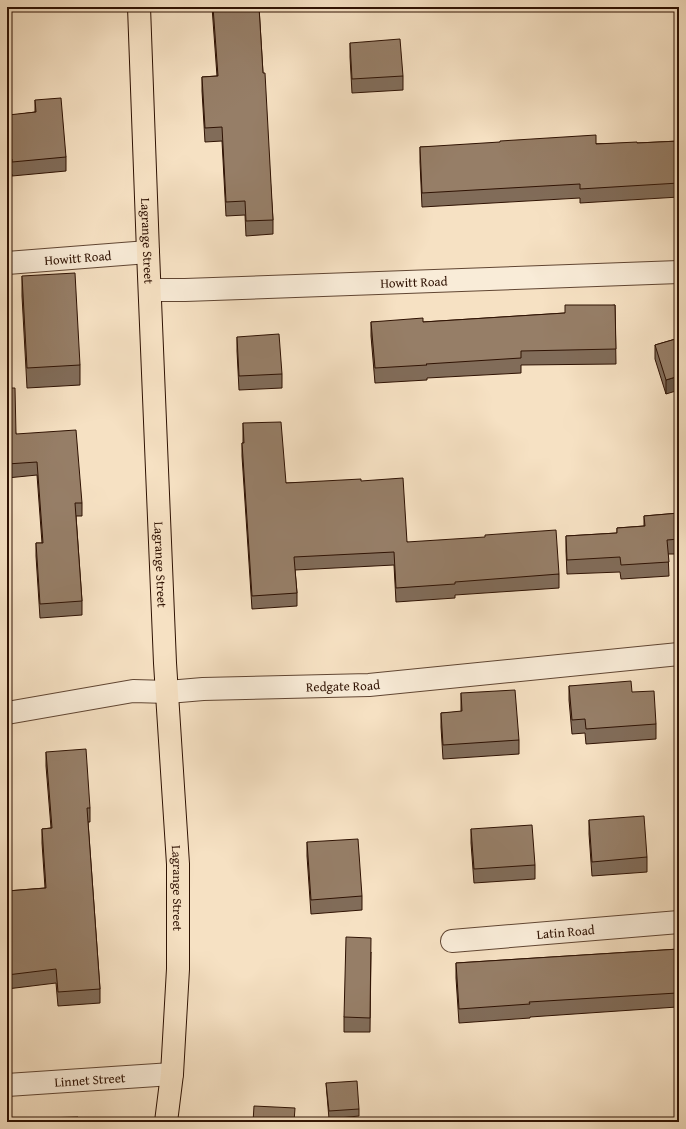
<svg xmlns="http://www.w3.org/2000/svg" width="686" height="1129" font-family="'Gentium Book Plus',serif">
	<rect width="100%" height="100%" fill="#f6e1c3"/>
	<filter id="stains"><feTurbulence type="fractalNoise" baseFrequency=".005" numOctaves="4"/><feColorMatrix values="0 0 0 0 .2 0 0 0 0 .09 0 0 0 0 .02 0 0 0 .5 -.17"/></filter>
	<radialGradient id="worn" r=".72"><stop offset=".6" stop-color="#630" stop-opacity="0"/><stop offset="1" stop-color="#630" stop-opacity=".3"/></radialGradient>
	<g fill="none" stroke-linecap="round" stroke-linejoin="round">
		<!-- minor casing -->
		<g stroke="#614633" stroke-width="24">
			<g id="minor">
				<path id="s1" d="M 7,263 L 148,252"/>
				<path id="s2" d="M 150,290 L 185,290 L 679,272"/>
				<path id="s3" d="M 7,713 L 133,691 L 168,692 L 203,689 L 369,685 L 679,654"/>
				<path id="s4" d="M 452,941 L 679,922"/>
				<path id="s5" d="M 7,1085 L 172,1074"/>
			</g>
		</g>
		<!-- major casing -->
		<g stroke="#2f1203" stroke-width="24">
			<g id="major">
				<path id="s6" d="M 139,7 L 148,252 L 165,663 L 178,864 L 178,969 L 172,1074 L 166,1122"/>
			</g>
		</g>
		<!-- minor -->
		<use href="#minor" stroke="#f9ecd8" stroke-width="22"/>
		<!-- major -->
		<use href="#major" stroke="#f6e1c3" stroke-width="22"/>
	</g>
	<!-- wall -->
	<path fill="#816c59" stroke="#2f1203" d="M 212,7 L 259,7 L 263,73 L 273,220 L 273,234 L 246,236 L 245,215 L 226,216 L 222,141 L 205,142 L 202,91 L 202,77 L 217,76 Z
		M 350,43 L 403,76 L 403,90 L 352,93 L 350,57 Z
		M 35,100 L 66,157 L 66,171 L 12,176 L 12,174 L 7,174 L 7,116 L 35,112 Z
		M 679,141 L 679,197 L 580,203 L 580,198 L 422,207 L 420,162 L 420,147 L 637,143 Z
		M 22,276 L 80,365 L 80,385 L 27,388 L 22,296 Z
		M 615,305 L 616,364 L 521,365 L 521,373 L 427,378 L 427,380 L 375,383 L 371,336 L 371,322 L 423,322 L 565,313 Z
		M 237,337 L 282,374 L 282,388 L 239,390 L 237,351 Z
		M 679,338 L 666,394 L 655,359 L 655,345 Z
		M 7,388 L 16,434 L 82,503 L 82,516 L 76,516 L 82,601 L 82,615 L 40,618 L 36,556 L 36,543 L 42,543 L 37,475 L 7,478 Z
		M 243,423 L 286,483 L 361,481 L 407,542 L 559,574 L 559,588 L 455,595 L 455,598 L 396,602 L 394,565 L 295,570 L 297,593 L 297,606 L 252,609 L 242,456 L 242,443 L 243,443 Z
		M 679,513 L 679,554 L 668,554 L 669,576 L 621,579 L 620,572 L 567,574 L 566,551 L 566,536 L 617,533 L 617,528 L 644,526 L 644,516 Z
		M 569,686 L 632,692 L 656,724 L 656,739 L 586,744 L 585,733 L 572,734 L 569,700 Z
		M 461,693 L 519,740 L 519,754 L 443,759 L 441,727 L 441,713 L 461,712 Z
		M 46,752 L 90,808 L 90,822 L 88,822 L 100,989 L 100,1003 L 58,1006 L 56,983 L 7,989 L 7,891 L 45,888 L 42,843 L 42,829 L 51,828 L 46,766 Z
		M 589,820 L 647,857 L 647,872 L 592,876 L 589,834 Z
		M 471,829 L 535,865 L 535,879 L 474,883 L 471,843 Z
		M 307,842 L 362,896 L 362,910 L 311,914 L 307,856 Z
		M 679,949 L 679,1010 L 677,1010 L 677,1007 L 530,1017 L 530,1018 L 459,1023 L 456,978 L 456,963 Z
		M 371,952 L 370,1032 L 344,1032 L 344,1017 Z
		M 326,1083 L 359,1109 L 359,1116 L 329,1119 Z"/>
	<!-- shaded-wall -->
	<path fill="#695848" stroke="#2f1203" d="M 679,376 L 679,390 L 666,394 L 666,380 Z"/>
	<!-- building -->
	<path fill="#967e67" stroke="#2f1203" d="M 213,7 L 259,7 L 263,73 L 265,73 L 273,220 L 246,221 L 245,201 L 226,202 L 222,127 L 205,128 L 202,77 L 218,76 Z
		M 400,39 L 403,76 L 352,79 L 350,43 Z
		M 61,98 L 66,157 L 12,162 L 12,159 L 7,160 L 7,116 L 8,116 L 8,115 L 36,112 L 35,100 Z
		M 596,135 L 596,144 L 637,142 L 637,143 L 679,141 L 679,183 L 580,189 L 580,184 L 422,193 L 420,147 L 500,142 L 500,141 Z
		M 75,273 L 80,365 L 27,368 L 22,276 Z
		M 565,305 L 615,305 L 616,349 L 521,351 L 521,358 L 426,364 L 427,365 L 375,368 L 371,322 L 423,318 L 423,322 L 565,313 Z
		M 279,334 L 282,374 L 239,376 L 237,337 Z
		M 679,338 L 679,376 L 666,380 L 655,345 Z
		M 7,388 L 15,388 L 16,434 L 76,430 L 82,503 L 75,503 L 82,601 L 40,604 L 36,543 L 43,543 L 37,462 L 7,464 Z
		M 281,422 L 286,483 L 361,479 L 361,481 L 403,478 L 407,542 L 485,537 L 485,535 L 556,530 L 559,574 L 455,582 L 455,584 L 396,588 L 394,552 L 294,557 L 297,593 L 252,596 L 242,443 L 244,443 L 243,423 Z
		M 679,513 L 679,539 L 667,540 L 669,562 L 621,565 L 620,557 L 567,560 L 566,536 L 617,533 L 617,528 L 645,526 L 644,516 Z
		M 631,681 L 632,692 L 654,691 L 656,724 L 586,729 L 585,719 L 572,720 L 569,686 Z
		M 515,690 L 519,740 L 443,745 L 441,713 L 462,711 L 461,693 Z
		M 86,749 L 90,808 L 87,808 L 100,989 L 58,992 L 56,969 L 7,975 L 7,891 L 46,888 L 42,829 L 52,828 L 46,752 Z
		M 644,816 L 647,857 L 592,862 L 589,820 Z
		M 532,825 L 535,865 L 474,869 L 471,829 Z
		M 358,839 L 362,896 L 311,900 L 307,842 Z
		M 346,937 L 371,938 L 370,1018 L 344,1017 Z
		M 679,949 L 679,996 L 677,996 L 677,993 L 529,1002 L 530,1004 L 459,1009 L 456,963 Z
		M 357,1081 L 359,1109 L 329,1111 L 326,1083 Z
		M 254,1106 L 295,1108 L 294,1122 L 253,1122 Z
		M 7,1115 L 7,1119 L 78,1117 L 78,1122 L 7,1122 Z"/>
	<g text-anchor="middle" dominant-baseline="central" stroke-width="4" stroke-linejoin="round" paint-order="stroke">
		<!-- street labels -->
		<g font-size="13" fill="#2f1203" stroke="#f9ecd8">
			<text stroke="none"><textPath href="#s6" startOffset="234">Lagrange Street</textPath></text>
			<text stroke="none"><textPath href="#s1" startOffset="71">Howitt Road</textPath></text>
			<text stroke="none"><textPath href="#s2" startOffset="264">Howitt Road</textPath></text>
			<text stroke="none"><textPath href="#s6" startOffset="558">Lagrange Street</textPath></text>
			<text stroke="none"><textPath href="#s3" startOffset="338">Redgate Road</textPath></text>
			<text stroke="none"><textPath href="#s6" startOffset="882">Lagrange Street</textPath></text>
			<text stroke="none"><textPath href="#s4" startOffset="114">Latin Road</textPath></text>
			<text stroke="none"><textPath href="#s5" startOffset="83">Linnet Street</textPath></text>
		</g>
	</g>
	<!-- margin -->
	<rect width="686" height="1129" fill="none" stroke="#f6e1c3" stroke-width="24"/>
	<rect x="8" y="8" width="670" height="1113" fill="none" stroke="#2f1203" stroke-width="2"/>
	<rect x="12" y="12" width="662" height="1105" fill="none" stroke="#2f1203"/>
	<rect width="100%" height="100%" filter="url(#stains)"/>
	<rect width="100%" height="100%" fill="url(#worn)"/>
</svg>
